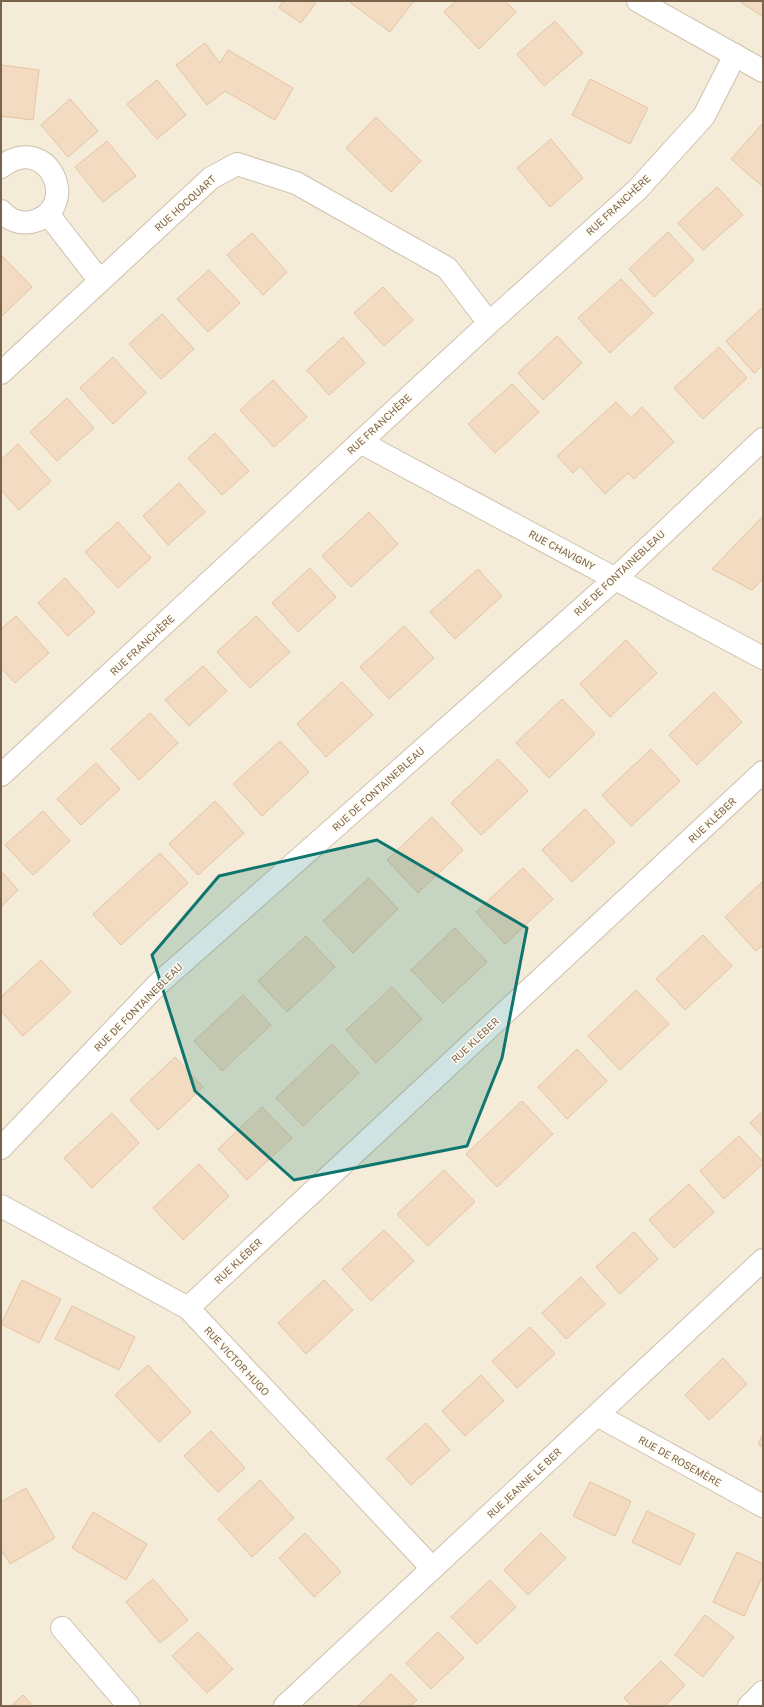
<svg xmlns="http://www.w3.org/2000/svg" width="764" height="1707" font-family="'Public Sans',sans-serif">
	<rect width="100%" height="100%" fill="#fdf8ea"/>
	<!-- residential -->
	<path fill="#f4ebd8" d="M 1,1 L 763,1 L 763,1706 L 1,1706 Z"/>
	<!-- building -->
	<path fill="#f2dbc1" stroke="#e5c4a1" d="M 283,1 L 317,1 L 301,23 L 279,8 Z
		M 352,1 L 414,1 L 390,32 L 351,3 Z
		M 456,1 L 505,1 L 516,12 L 479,49 L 444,12 Z
		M 739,1 L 763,1 L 763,17 Z
		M 555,21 L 583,53 L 544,86 L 517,54 Z
		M 205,43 L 220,63 L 228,50 L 293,88 L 275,120 L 225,91 L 207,105 L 176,65 Z
		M 1,65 L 39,70 L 33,120 L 1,116 Z
		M 590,79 L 648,108 L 630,144 L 572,115 Z
		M 157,80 L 186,115 L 157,139 L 127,104 Z
		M 70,99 L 98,131 L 68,157 L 41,125 Z
		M 376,117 L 421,161 L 391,192 L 346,148 Z
		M 763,123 L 763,187 L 731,159 Z
		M 551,139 L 583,178 L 550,207 L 517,168 Z
		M 107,141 L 136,176 L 103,202 L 75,167 Z
		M 717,187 L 743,215 L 703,250 L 678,223 Z
		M 668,232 L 694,260 L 654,297 L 629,269 Z
		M 252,233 L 287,272 L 263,295 L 227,255 Z
		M 1,255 L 32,287 L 2,316 L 1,316 Z
		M 209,270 L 240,303 L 208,332 L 177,299 Z
		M 621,279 L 653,313 L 610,353 L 578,318 Z
		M 383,287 L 413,320 L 384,346 L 354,313 Z
		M 763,307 L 763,365 L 754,373 L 726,341 Z
		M 162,314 L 194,349 L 161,379 L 129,344 Z
		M 557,336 L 582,363 L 543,400 L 518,373 Z
		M 343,337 L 365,363 L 329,395 L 307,370 Z
		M 719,347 L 747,378 L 703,419 L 674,388 Z
		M 113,357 L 146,393 L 113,424 L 80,388 Z
		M 273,380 L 307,417 L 274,447 L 240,410 Z
		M 512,384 L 539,412 L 495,453 L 468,424 Z
		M 67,398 L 94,428 L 57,461 L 30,432 Z
		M 616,402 L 631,418 L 642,407 L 674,442 L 634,479 L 628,473 L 605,494 L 580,466 L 573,473 L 557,456 Z
		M 215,433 L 249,471 L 222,495 L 188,458 Z
		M 18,444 L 51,481 L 19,510 L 1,490 L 1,460 Z
		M 179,483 L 205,512 L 168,545 L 143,516 Z
		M 369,512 L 398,544 L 351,587 L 322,556 Z
		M 763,516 L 763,579 L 752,590 L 712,569 Z
		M 118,522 L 151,558 L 118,588 L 85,552 Z
		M 310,568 L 336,597 L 298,632 L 272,603 Z
		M 478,569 L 502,596 L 455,639 L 430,612 Z
		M 65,578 L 95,612 L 68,636 L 38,603 Z
		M 16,616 L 49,653 L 15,683 L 1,668 L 1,629 Z
		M 256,616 L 290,652 L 250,688 L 217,652 Z
		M 404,626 L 434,658 L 389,699 L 360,667 Z
		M 626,640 L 657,673 L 610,717 L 580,684 Z
		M 203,666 L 227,691 L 189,726 L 165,700 Z
		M 342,682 L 373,715 L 326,757 L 297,724 Z
		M 714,692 L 742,722 L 697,765 L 669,735 Z
		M 562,699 L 595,734 L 549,778 L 516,743 Z
		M 150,713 L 178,743 L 139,780 L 111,749 Z
		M 280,741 L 309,772 L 262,816 L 233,784 Z
		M 651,749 L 680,781 L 631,826 L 602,795 Z
		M 498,759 L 528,791 L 481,835 L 451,803 Z
		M 96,763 L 120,789 L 81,825 L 57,799 Z
		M 215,801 L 244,833 L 198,875 L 169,844 Z
		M 585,809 L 615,842 L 572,882 L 542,850 Z
		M 43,811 L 70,841 L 33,875 L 5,845 Z
		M 432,817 L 463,850 L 418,893 L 387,860 Z
		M 160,853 L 188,883 L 121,945 L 93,914 Z
		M 523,868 L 553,899 L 505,944 L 476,912 Z
		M 1,871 L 18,890 L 1,907 Z
		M 369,878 L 398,909 L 353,953 L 323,921 Z
		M 763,881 L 763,945 L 756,951 L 725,917 Z
		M 455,928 L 487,962 L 443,1003 L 411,970 Z
		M 703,935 L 732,966 L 685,1010 L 656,979 Z
		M 306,936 L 335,967 L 287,1012 L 258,981 Z
		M 41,960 L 71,992 L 23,1036 L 1,1011 L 1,997 Z
		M 392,987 L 422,1019 L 376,1063 L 346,1030 Z
		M 636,990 L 669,1024 L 620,1070 L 588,1036 Z
		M 243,995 L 271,1025 L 222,1071 L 194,1041 Z
		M 332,1044 L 359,1073 L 303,1126 L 276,1098 Z
		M 577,1049 L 607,1081 L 567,1119 L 538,1087 Z
		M 175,1057 L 203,1087 L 158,1130 L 130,1100 Z
		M 522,1101 L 553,1134 L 497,1187 L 466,1154 Z
		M 262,1107 L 292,1138 L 247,1180 L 218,1149 Z
		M 763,1111 L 763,1137 L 750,1123 Z
		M 112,1113 L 139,1143 L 92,1188 L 64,1158 Z
		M 739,1136 L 763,1162 L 763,1164 L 724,1199 L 700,1171 Z
		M 199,1164 L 229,1196 L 183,1240 L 153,1208 Z
		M 444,1170 L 475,1202 L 428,1246 L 397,1214 Z
		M 689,1184 L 714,1212 L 674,1248 L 649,1220 Z
		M 384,1230 L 414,1261 L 371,1301 L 342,1269 Z
		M 634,1232 L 658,1259 L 620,1294 L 596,1267 Z
		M 581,1277 L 605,1304 L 566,1339 L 542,1313 Z
		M 22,1280 L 61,1299 L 39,1343 L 1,1324 Z
		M 324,1280 L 353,1310 L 306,1354 L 278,1323 Z
		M 72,1306 L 135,1337 L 119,1370 L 55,1339 Z
		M 530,1327 L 555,1354 L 517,1388 L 492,1361 Z
		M 723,1358 L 747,1384 L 709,1420 L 685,1395 Z
		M 148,1365 L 191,1412 L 159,1442 L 115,1395 Z
		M 481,1375 L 504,1401 L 465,1436 L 442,1411 Z
		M 426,1423 L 450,1450 L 411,1485 L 387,1458 Z
		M 211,1431 L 245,1468 L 218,1492 L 184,1456 Z
		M 763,1434 L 763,1447 L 758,1444 Z
		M 260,1480 L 294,1518 L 252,1557 L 218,1519 Z
		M 590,1482 L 631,1501 L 615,1536 L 573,1516 Z
		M 26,1488 L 55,1538 L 10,1564 L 1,1549 L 1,1502 Z
		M 647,1511 L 695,1534 L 680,1565 L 632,1542 Z
		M 93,1512 L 147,1544 L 126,1580 L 72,1548 Z
		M 305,1533 L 341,1572 L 314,1597 L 279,1558 Z
		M 541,1533 L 566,1558 L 528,1595 L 504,1570 Z
		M 737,1552 L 763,1564 L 763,1576 L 744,1616 L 713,1602 Z
		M 153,1579 L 188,1620 L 160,1643 L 126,1602 Z
		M 490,1580 L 516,1607 L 477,1644 L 451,1617 Z
		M 705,1615 L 734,1637 L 703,1677 L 675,1655 Z
		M 198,1632 L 233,1669 L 207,1693 L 172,1656 Z
		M 438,1632 L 464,1658 L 431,1689 L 406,1663 Z
		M 661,1661 L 685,1685 L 665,1706 L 632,1706 L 624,1698 Z
		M 391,1674 L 417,1700 L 410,1706 L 358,1706 Z
		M 23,1695 L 33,1706 L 11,1706 Z"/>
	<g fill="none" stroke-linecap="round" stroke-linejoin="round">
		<!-- street casing -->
		<g stroke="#cfc1ae" stroke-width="24">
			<path id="street" d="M 1,167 C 49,130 83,210 31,222 C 20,224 9,220 1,211
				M 48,214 L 100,281
				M 1,373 L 211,178 L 237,164 L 296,183 L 447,268 L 489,323
				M 360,442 L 763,658
				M 1,775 L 489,323 L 637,190 L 704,116 L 735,55
				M 1,1148 L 157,985 L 615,579 L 763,439
				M 1,1206 L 188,1308 L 432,1568
				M 188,1308 L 763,772
				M 597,1415 L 763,1506
				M 62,1628 L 129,1706
				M 285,1706 L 763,1260
				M 749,1706 L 763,1692"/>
		</g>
		<!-- secondary casing -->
		<g stroke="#d2c2ac" stroke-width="24">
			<path id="secondary" d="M 638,1 L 763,71"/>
		</g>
		<!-- street -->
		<use href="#street" stroke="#fff" stroke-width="22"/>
		<!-- secondary -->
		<use href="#secondary" stroke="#fff" stroke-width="22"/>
	</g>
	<!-- marked area -->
	<path fill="#0f766e" fill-opacity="0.2" stroke="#0f766e" stroke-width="3" stroke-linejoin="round" d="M 377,840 L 527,928 L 502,1058 L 467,1146 L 294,1180 L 195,1091 L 152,955 L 219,876 Z"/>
	<g text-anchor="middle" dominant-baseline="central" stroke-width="3" stroke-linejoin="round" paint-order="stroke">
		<!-- street labels -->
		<g font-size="10" fill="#78624c" stroke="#fffbf0">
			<text transform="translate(185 203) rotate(-42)">RUE HOCQUART</text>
			<text transform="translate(618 205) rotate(-43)">RUE FRANCHÈRE</text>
			<text transform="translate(379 424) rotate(-43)">RUE FRANCHÈRE</text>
			<text transform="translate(562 550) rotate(28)">RUE CHAVIGNY</text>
			<text transform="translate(619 573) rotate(-43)">RUE DE FONTAINEBLEAU</text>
			<text transform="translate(142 645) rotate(-43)">RUE FRANCHÈRE</text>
			<text transform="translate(378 789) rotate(-42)">RUE DE FONTAINEBLEAU</text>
			<text transform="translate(712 820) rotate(-43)">RUE KLÉBER</text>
			<text transform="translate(138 1007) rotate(-45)">RUE DE FONTAINEBLEAU</text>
			<text transform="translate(475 1040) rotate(-43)">RUE KLÉBER</text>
			<text transform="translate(238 1261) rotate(-43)">RUE KLÉBER</text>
			<text transform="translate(237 1361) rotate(47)">RUE VICTOR HUGO</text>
			<text transform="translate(680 1461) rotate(29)">RUE DE ROSEMÈRE</text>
			<text transform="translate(524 1483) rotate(-43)">RUE JEANNE LE BER</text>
		</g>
	</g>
	<!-- border -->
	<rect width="764" height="1707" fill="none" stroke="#78624c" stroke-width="4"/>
</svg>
